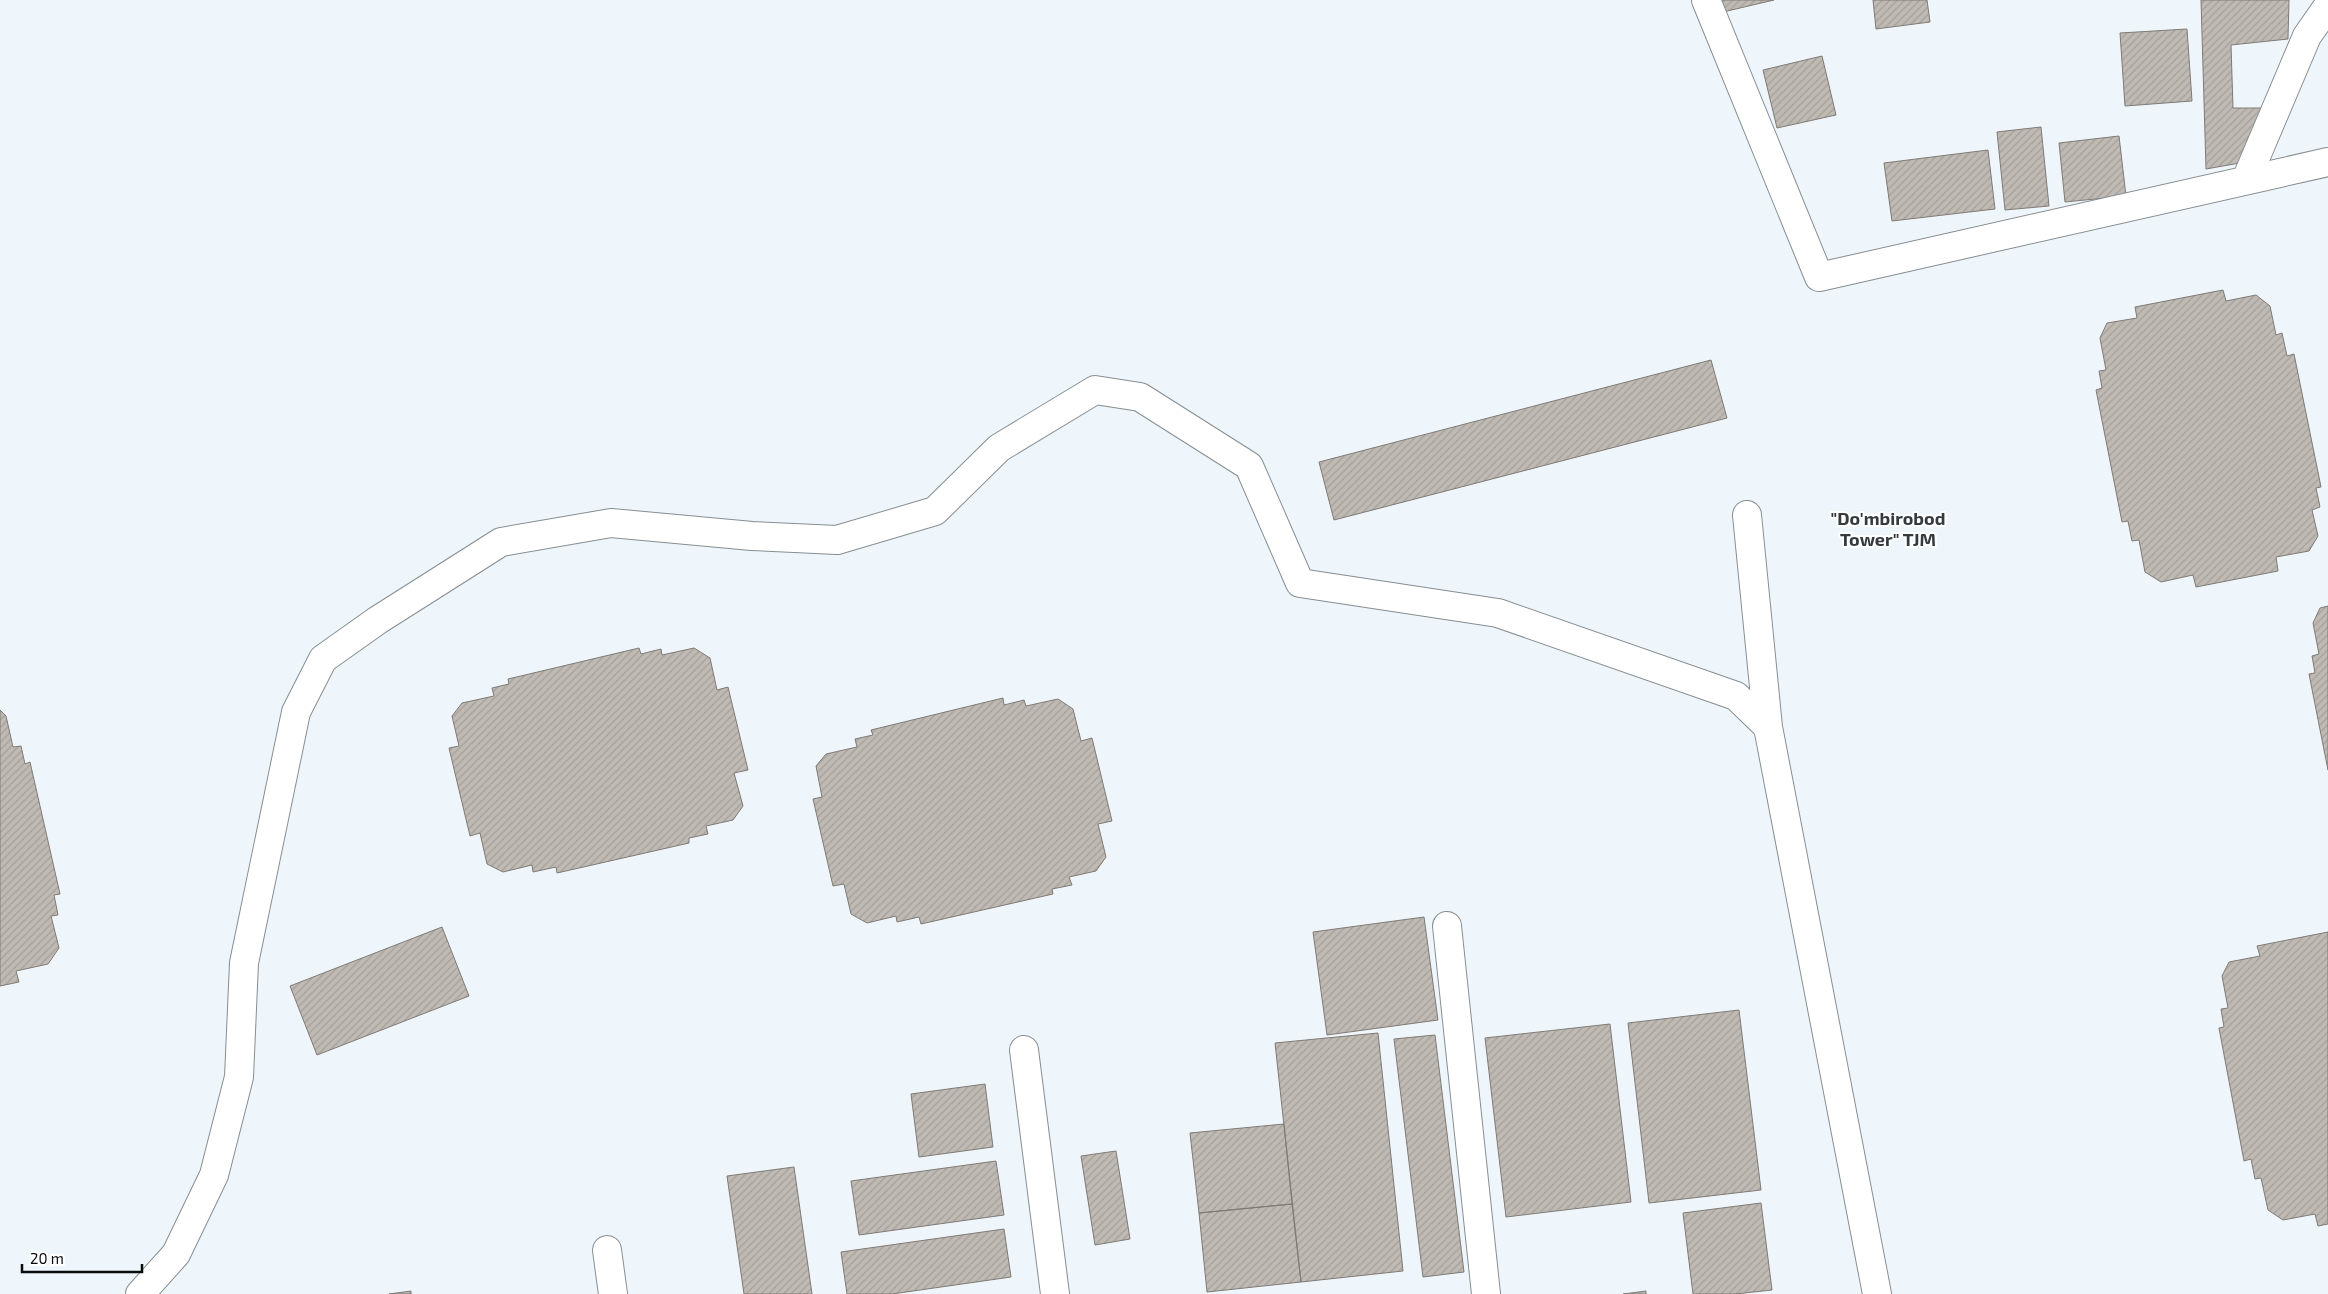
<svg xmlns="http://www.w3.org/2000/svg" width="2328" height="1294" font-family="'Exo 2',sans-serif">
	<defs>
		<pattern id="building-hatch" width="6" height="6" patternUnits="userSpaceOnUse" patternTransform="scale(1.25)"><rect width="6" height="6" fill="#c0bab4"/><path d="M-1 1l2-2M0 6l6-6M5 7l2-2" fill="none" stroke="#a49f9a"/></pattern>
	</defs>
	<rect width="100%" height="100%" fill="#eff6fb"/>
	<!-- building -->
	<path fill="url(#building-hatch)" stroke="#7f7a75" d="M 1720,0 L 1774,0 L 1723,12 Z
		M 1873,0 L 1927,0 L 1930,22 L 1876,29 Z
		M 2201,0 L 2289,0 L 2288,39 L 2231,45 L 2233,108 L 2265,108 L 2251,161 L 2206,169 Z
		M 2187,29 L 2192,101 L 2125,106 L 2120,33 Z
		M 1822,56 L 1836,115 L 1777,128 L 1763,70 Z
		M 2041,127 L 2049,206 L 2005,210 L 1997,132 Z
		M 2119,136 L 2126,196 L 2065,202 L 2059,143 Z
		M 1988,150 L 1995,209 L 1892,221 L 1884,163 Z
		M 2223,290 L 2226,301 L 2256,295 L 2270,306 L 2276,335 L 2282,333 L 2287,356 L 2294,354 L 2321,487 L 2316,488 L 2320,507 L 2312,510 L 2318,536 L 2309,551 L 2276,557 L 2278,571 L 2196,587 L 2193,575 L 2161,582 L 2145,572 L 2139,540 L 2132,541 L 2128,521 L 2122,522 L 2096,390 L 2102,388 L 2099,371 L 2106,370 L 2100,338 L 2107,323 L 2137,318 L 2135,307 Z
		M 1711,360 L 1727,418 L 1334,520 L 1319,462 Z
		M 2328,606 L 2328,770 L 2309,674 L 2315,673 L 2312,656 L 2319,654 L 2313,623 L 2320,608 Z
		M 639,648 L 641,654 L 661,649 L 662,655 L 694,648 L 710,658 L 717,690 L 728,687 L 748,770 L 734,773 L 743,806 L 733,820 L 706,826 L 708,834 L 689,838 L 689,843 L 557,873 L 556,867 L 533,872 L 532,865 L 503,872 L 487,864 L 480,833 L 470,836 L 449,748 L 459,746 L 452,716 L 462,703 L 494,696 L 492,688 L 509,684 L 508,679 Z
		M 1003,698 L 1004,705 L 1024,700 L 1026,706 L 1058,699 L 1073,709 L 1081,741 L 1092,738 L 1112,821 L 1098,824 L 1106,857 L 1096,871 L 1069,877 L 1072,885 L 1052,889 L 1053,894 L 921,924 L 919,917 L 897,922 L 896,916 L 867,923 L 851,914 L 844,884 L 833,886 L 813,799 L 822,797 L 816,766 L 826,754 L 857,747 L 855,739 L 873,735 L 871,730 Z
		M 0,710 L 6,716 L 13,747 L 21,746 L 25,764 L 30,762 L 60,894 L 54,895 L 58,915 L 51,916 L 59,948 L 48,964 L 16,971 L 19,982 L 0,986 Z
		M 1424,917 L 1438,1020 L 1327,1035 L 1313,932 Z
		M 442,927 L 469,996 L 317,1055 L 290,986 Z
		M 2328,932 L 2328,1224 L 2318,1226 L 2315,1214 L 2283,1220 L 2268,1210 L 2261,1178 L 2255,1179 L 2251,1159 L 2244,1161 L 2219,1028 L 2224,1027 L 2221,1009 L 2228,1008 L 2222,976 L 2229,962 L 2260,956 L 2257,946 Z
		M 1739,1010 L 1761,1190 L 1649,1203 L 1628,1023 Z
		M 1610,1024 L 1631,1202 L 1506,1217 L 1485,1038 Z
		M 1378,1033 L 1403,1271 L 1301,1282 L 1275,1043 Z
		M 1435,1035 L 1464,1272 L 1423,1277 L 1394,1039 Z
		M 985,1084 L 993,1147 L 919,1157 L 911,1094 Z
		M 1284,1124 L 1292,1204 L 1199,1213 L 1190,1133 Z
		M 1116,1151 L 1130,1239 L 1095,1245 L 1081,1156 Z
		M 996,1161 L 1004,1215 L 859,1235 L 851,1181 Z
		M 794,1167 L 812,1294 L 744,1294 L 727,1176 Z
		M 1761,1203 L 1772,1290 L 1735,1294 L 1693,1294 L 1683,1213 Z
		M 1292,1204 L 1301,1282 L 1207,1292 L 1199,1213 Z
		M 1004,1229 L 1011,1277 L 892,1294 L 847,1294 L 841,1252 Z
		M 411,1291 L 411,1294 L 389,1294 Z
		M 1646,1291 L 1646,1294 L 1623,1294 Z"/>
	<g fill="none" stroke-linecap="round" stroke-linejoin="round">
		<!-- minor casing -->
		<g stroke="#878e92" stroke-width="30">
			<path id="minor" d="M 1706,0 L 1819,277 L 2328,162
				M 2246,180 L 2307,36 L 2328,6
				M 1747,515 L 1768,727
				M 1447,926 L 1486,1294
				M 1024,1050 L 1055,1294
				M 607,1250 L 613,1294
				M 140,1294 L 176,1254 L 214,1175 L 239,1077 L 244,963 L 296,712 L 323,659 L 378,620 L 501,542 L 611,523 L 752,536 L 837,540 L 935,511 L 999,448 L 1095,390 L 1140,397 L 1249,466 L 1300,583 L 1498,613 L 1736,696 L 1768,727 L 1877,1294"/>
		</g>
		<!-- minor -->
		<use href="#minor" stroke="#fff" stroke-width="28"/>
	</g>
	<g text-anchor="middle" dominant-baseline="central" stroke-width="4" stroke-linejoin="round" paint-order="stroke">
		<!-- neighbourhood labels -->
		<g font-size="18" font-weight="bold" fill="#343a3e" stroke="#fff">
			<text x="1888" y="518">"Do'mbirobod<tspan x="1888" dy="21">Tower" TJM</tspan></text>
		</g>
	</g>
	<!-- scale -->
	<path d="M22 1264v8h120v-8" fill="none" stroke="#090c0d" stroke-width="2.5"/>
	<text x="30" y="1264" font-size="15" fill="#090c0d" stroke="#ffffff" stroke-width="4" paint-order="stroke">20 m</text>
</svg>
